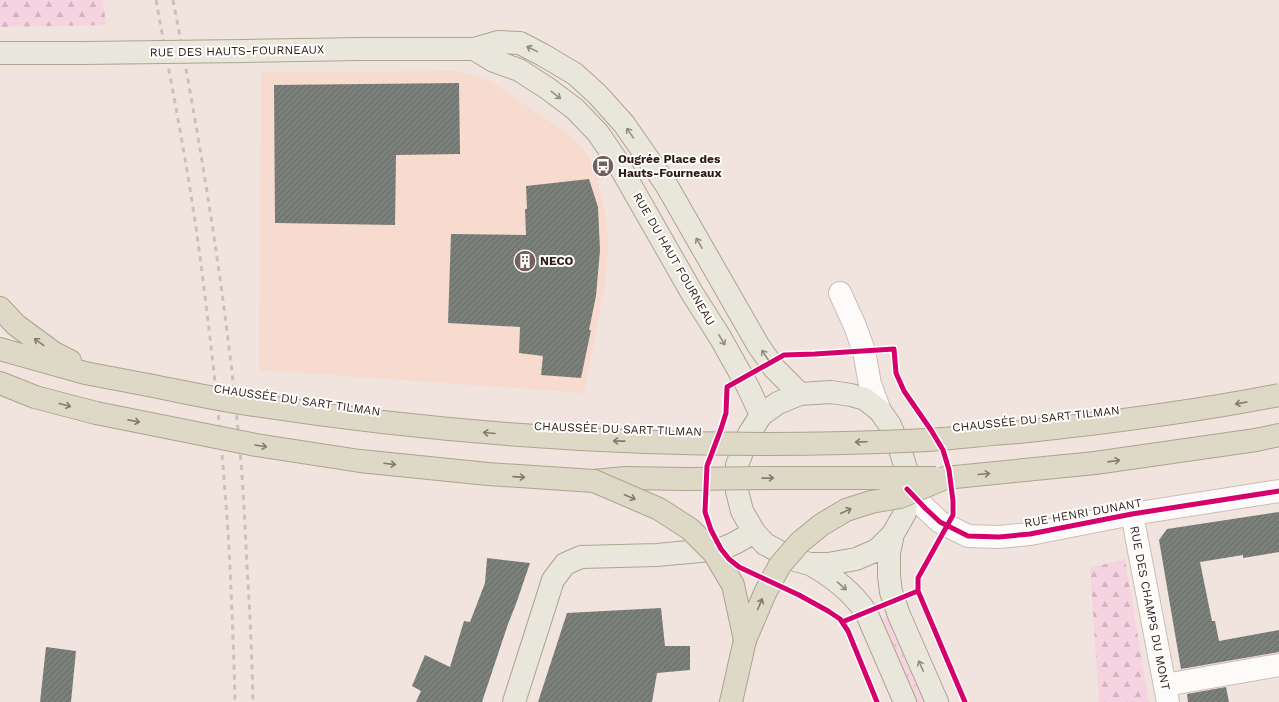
<svg xmlns="http://www.w3.org/2000/svg" width="1279" height="702" font-family="'Work Sans',sans-serif">
	<defs>
		<pattern id="grass-tufts" width="24" height="20" patternUnits="userSpaceOnUse"><rect width="24" height="20" fill="#f6d3e0"/><path d="M3 7l-1-3M5 7V3M7 7l1-3M15 17l-1-3M17 17v-4M19 17l1-3" fill="none" stroke="#d3b5bf"/></pattern>
		<pattern id="forest-firs" width="22" height="20" patternUnits="userSpaceOnUse"><rect width="22" height="20" fill="#f6d3e0"/><path d="M5 1l3.5 6h-7zM16 11l3.5 6h-7z" fill="#d3b5bf"/></pattern>
		<pattern id="building-hatch" width="6" height="6" patternUnits="userSpaceOnUse"><rect width="6" height="6" fill="#7c807a"/><path d="M-1 1l2-2M0 6l6-6M5 7l2-2" fill="none" stroke="#666863"/></pattern>
	</defs>
	<rect width="100%" height="100%" fill="#f1e4de"/>
	<!-- built -->
	<path fill="#f7dbcf" d="M 459,71 L 490,81 L 570,135 L 588,155 L 596,172 L 602,199 L 607,223 L 608,252 L 605,285 L 584,393 L 259,370 L 261,72 Z"/>
	<!-- grass -->
	<path fill="url(#grass-tufts)" d="M 889,616 L 927,702 L 914,702 L 878,620 Z"/>
	<!-- forest -->
	<path fill="url(#forest-firs)" d="M 0,0 L 103,0 L 106,25 L 0,27 Z
		M 1125,559 L 1149,702 L 1099,702 L 1090,568 Z"/>
	<!-- building -->
	<path fill="url(#building-hatch)" d="M 459,83 L 460,154 L 396,155 L 395,225 L 275,223 L 274,85 Z
		M 589,179 L 598,207 L 600,250 L 596,296 L 589,330 L 591,330 L 581,378 L 541,375 L 543,356 L 519,353 L 520,327 L 448,323 L 451,234 L 526,235 L 525,209 L 527,209 L 526,186 Z
		M 1279,512 L 1279,552 L 1243,558 L 1243,555 L 1200,562 L 1212,621 L 1215,621 L 1219,641 L 1279,630 L 1279,652 L 1181,669 L 1159,540 L 1167,529 Z
		M 487,558 L 530,563 L 516,604 L 508,624 L 482,702 L 416,702 L 421,691 L 412,686 L 425,655 L 450,667 L 464,621 L 470,622 L 485,583 Z
		M 661,608 L 665,646 L 690,646 L 690,670 L 657,673 L 652,702 L 538,702 L 567,613 Z
		M 46,647 L 76,651 L 71,702 L 40,702 Z
		M 1226,687 L 1229,702 L 1188,702 L 1187,694 Z"/>
	<g fill="none" stroke-linecap="round" stroke-linejoin="round">
		<!-- minor casing -->
		<g stroke="#cdbcb4" stroke-width="24">
			<path id="minor" d="M 840,293 L 855,326 L 864,351 L 870,384 L 880,411
				M 907,489 L 926,509 L 940,522 L 968,536 L 999,537 L 1030,534 L 1132,514 L 1279,491
				M 1132,514 L 1168,702
				M 1165,685 L 1279,665"/>
		</g>
		<!-- major casing -->
		<g stroke="#aca48e" stroke-width="24">
			<path id="major" d="M 474,49 L 494,61 L 519,70 L 547,88 L 575,109 L 598,133 L 615,158 L 692,293 L 720,337 L 748,387 L 761,415
				M 245,51 L 361,49 L 474,49 L 498,42 L 520,43 L 543,55 L 575,74 L 598,95 L 624,124 L 667,186 L 758,345 L 774,368 L 800,394
				M 0,53 L 83,53
				M 831,392 L 851,395 L 865,399 L 880,411 L 890,425 L 900,449 L 906,469 L 907,489 L 905,513 L 893,534 L 877,550 L 856,559 L 828,564 L 810,564 L 795,560 L 765,544 L 754,532 L 742,511 L 737,491 L 737,465 L 749,434 L 761,415 L 778,403 L 800,394 Z
				M 893,534 L 889,553 L 889,576 L 891,592 L 899,615 L 937,702
				M 810,564 C 832,576 851,591 866,612 L 905,702
				M 514,702 L 553,580 L 565,564 L 581,557 L 657,555 L 721,549 L 735,543 L 754,532"/>
		</g>
		<!-- highway casing -->
		<g stroke="#aca48e" stroke-width="24">
			<path id="highway" d="M 0,308 L 16,325 L 54,353 L 70,361
				M 0,349 L 85,373 L 148,385
				M 0,383 L 35,397 L 96,413
				M 945,478 L 1095,463 L 1256,440 L 1279,435
				M 594,481 L 625,478 L 687,479
				M 731,702 L 745,640"/>
		</g>
		<!-- minor -->
		<use href="#minor" stroke="#fdfbfa" stroke-width="22"/>
		<!-- major -->
		<use href="#major" stroke="#e9e7db" stroke-width="22"/>
		<!-- highway -->
		<use href="#highway" stroke="#ddd9c6" stroke-width="22"/>
		<!-- rail -->
		<path stroke="#c6c2bf" stroke-width="3" stroke-dasharray="5 5" stroke-linecap="butt" d="M 156,0 C 170,78 186,156 197,235 C 212,345 224,456 230,567 C 232,612 234,657 235,702
			M 173,0 C 201,145 225,292 239,439 C 243,482 245,524 247,567 C 250,612 252,657 253,702"/>
		<!-- major-bridge casing -->
		<g stroke="#aca48e" stroke-width="24" stroke-linecap="butt">
			<path id="major-bridge" d="M 83,53 L 245,51"/>
		</g>
		<!-- highway-bridge casing -->
		<g stroke="#aca48e" stroke-width="24" stroke-linecap="butt">
			<path id="highway-bridge" d="M 148,385 C 184,392 219,400 255,405 C 477,439 703,451 928,440 C 958,438 988,434 1019,432 C 1106,423 1193,412 1279,395
				M 96,413 L 256,445 L 360,461 L 488,474 L 594,481 L 659,509 L 690,529 L 714,553 L 733,585 L 745,640
				M 687,479 L 773,478 L 936,478
				M 745,640 L 765,593 L 780,565 L 800,542 L 821,525 L 846,510 L 871,502 L 900,497 L 945,478"/>
		</g>
		<!-- major-bridge -->
		<use href="#major-bridge" stroke="#e9e7db" stroke-width="22"/>
		<!-- highway-bridge -->
		<use href="#highway-bridge" stroke="#ddd9c6" stroke-width="22"/>
		<!-- cycleway casing -->
		<g stroke="#fff" stroke-width="8">
			<path id="cycleway" d="M 907,489 L 926,509 L 940,522 L 968,536 L 999,537 L 1030,534 L 1132,514 L 1279,491
				M 842,622 L 918,591
				M 877,702 L 848,631 L 840,619 L 828,611 L 799,595 L 739,567 L 729,559 L 721,549 L 711,530 L 705,512 L 707,466 L 721,429 L 726,413 L 727,387 L 784,355 L 815,354 L 894,349 L 896,373 L 904,391 L 931,430 L 943,450 L 949,470 L 953,501 L 953,515 L 918,578 L 918,591 L 965,702"/>
		</g>
		<!-- cycleway -->
		<use href="#cycleway" stroke="#d6006c" stroke-width="5"/>
	</g>
	<!-- one-way arrows -->
	<defs><path id="oneway-shaft" d="M-6 0H5M1.5-3L5.5 0L1.5 3" fill="none" stroke-width="1.6" stroke-linecap="round" stroke-linejoin="round"/></defs>
	<g stroke="#968b80">
		<use href="#oneway-shaft" transform="translate(532 49) rotate(-154)"/>
		<use href="#oneway-shaft" transform="translate(556 95) rotate(38)"/>
		<use href="#oneway-shaft" transform="translate(630 133) rotate(-125)"/>
		<use href="#oneway-shaft" transform="translate(699 243) rotate(-120)"/>
		<use href="#oneway-shaft" transform="translate(722 340) rotate(60)"/>
		<use href="#oneway-shaft" transform="translate(765 355) rotate(-124)"/>
		<use href="#oneway-shaft" transform="translate(842 586) rotate(41)"/>
		<use href="#oneway-shaft" transform="translate(921 666) rotate(-114)"/>
	</g>
	<g stroke="#867a6c">
		<use href="#oneway-shaft" transform="translate(39 342) rotate(-144)"/>
		<use href="#oneway-shaft" transform="translate(1241 403) rotate(170)"/>
		<use href="#oneway-shaft" transform="translate(65 405) rotate(15)"/>
		<use href="#oneway-shaft" transform="translate(134 421) rotate(11)"/>
		<use href="#oneway-shaft" transform="translate(489 433) rotate(-175)"/>
		<use href="#oneway-shaft" transform="translate(619 441) rotate(-179)"/>
		<use href="#oneway-shaft" transform="translate(861 442) rotate(178)"/>
		<use href="#oneway-shaft" transform="translate(261 446) rotate(9)"/>
		<use href="#oneway-shaft" transform="translate(1114 461) rotate(-8)"/>
		<use href="#oneway-shaft" transform="translate(390 464) rotate(7)"/>
		<use href="#oneway-shaft" transform="translate(984 474) rotate(-5)"/>
		<use href="#oneway-shaft" transform="translate(519 477) rotate(4)"/>
		<use href="#oneway-shaft" transform="translate(768 478) rotate(-1)"/>
		<use href="#oneway-shaft" transform="translate(630 497) rotate(23)"/>
		<use href="#oneway-shaft" transform="translate(846 511) rotate(-25)"/>
		<use href="#oneway-shaft" transform="translate(760 604) rotate(-67)"/>
	</g>
	<!-- icons -->
	<defs>
		<g id="bus-disc" transform="scale(1.15)"><circle r="9.5" fill="#746159" stroke="#fff"/><path d="M-5-6H5V4H4V6H2V4H-2V6H-4V4H-5ZM-3.5-4V0h7V-4ZM-3.5 1.2v1.5H-2V1.2ZM2 1.2v1.5H3.5V1.2Z" fill="#fff"/></g>
		<g id="building-disc" transform="scale(1.15)"><circle r="9.5" fill="#746159" stroke="#fff"/><path d="M-4-6H4V6H1V3H-1V6H-4ZM-2.5-4.3h1.7v1.8h-1.7ZM.8-4.3h1.7v1.8H.8ZM-2.5-1h1.7V.8h-1.7ZM.8-1h1.7V.8H.8Z" fill="#fff"/></g>
	</defs>
	<g fill-rule="evenodd">
		<use href="#bus-disc" x="603" y="166"/>
		<use href="#building-disc" x="525" y="261"/>
	</g>
	<g text-anchor="middle" dominant-baseline="central" stroke-width="4" stroke-linejoin="round" paint-order="stroke">
		<!-- street labels -->
		<g font-size="12" fill="#301b11" stroke="#fff">
			<text transform="translate(237 51) rotate(-1)">RUE DES HAUTS-FOURNEAUX</text>
			<text transform="translate(674 259) rotate(60)">RUE DU HAUT FOURNEAU</text>
			<text transform="translate(297 400) rotate(8)">CHAUSSÉE DU SART TILMAN</text>
			<text transform="translate(1036 419) rotate(-6)">CHAUSSÉE DU SART TILMAN</text>
			<text transform="translate(618 429) rotate(2)">CHAUSSÉE DU SART TILMAN</text>
			<text transform="translate(1083 513) rotate(-10)">RUE HENRI DUNANT</text>
			<text transform="translate(1150 608) rotate(79)">RUE DES CHAMPS DU MONT</text>
		</g>
		<!-- poi labels -->
		<g font-size="12" font-weight="bold" fill="#301b11" stroke="#fff" text-anchor="start">
			<text x="618" y="159">Ougrée Place des<tspan x="618" dy="14">Hauts-Fourneaux</tspan></text>
			<text x="540" y="261">NECO</text>
		</g>
	</g>
</svg>
